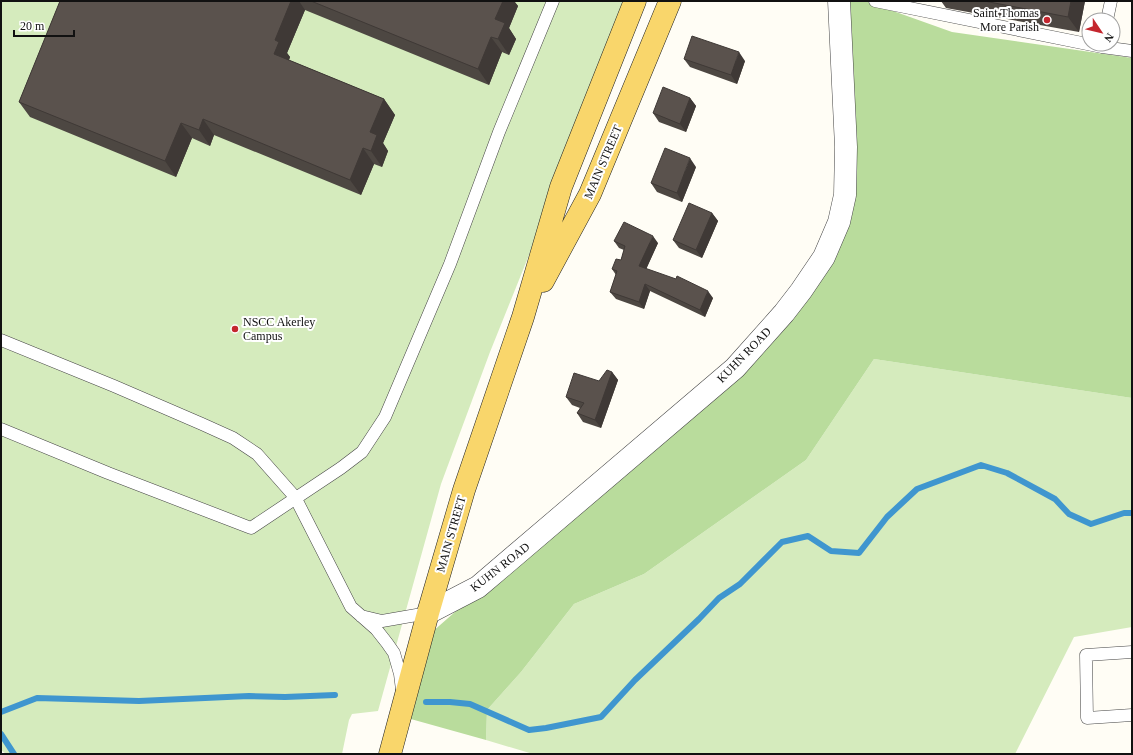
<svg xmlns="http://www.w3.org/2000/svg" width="1133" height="755" font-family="'Times New Roman',serif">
	<rect width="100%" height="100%" fill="#fffdf5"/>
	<!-- green -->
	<path fill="#d5ebbd" d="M 1,1 L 628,1 L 597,86 L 490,352 L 441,484 L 378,711 L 352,714 L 349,720 L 342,754 L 6,754 L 1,750 Z
		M 874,359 L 1132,398 L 1132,627 L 1074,637 L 1015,754 L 533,754 L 486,740 L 487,710 L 521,672 L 574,604 L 644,574 L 806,460 Z"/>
	<!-- forest -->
	<path fill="#b9dc9c" d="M 834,1 L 865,1 L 952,32 L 1132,58 L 1132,398 L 874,359 L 806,460 L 644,574 L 574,604 L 521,672 L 487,710 L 486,740 L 400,716 L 423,640 L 480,590 L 755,337 L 841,219 Z"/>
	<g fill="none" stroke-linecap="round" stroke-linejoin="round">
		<!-- stream -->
		<path stroke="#3f96cf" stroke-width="6" d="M 426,702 L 450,702 L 470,704 L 529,730 L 546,728 L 601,717 L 635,680 L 699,619 L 719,598 L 740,584 L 782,542 L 808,536 L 831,551 L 859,553 L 887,517 L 917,489 L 981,465 L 1007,473 L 1055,499 L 1069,514 L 1091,524 L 1124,513 L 1132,513
			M 1,712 L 37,698 L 139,701 L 249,696 L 285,697 L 335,695
			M 1,734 L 14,754"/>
		<!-- service casing -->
		<g stroke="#444" stroke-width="13">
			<path id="service" d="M 875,1 L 1102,47
				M 1107,20 L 1111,1
				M 1102,44 L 1102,47 L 1132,51
				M 1,340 L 114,386 L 202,424 L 233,438 L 257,454 L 295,497 L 351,607 L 376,629 L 387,643 L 394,653 L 400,674 L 402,690
				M 1,429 L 108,473 L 251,528 L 341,468 L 362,452 L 385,417 L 450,264 L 499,132 L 553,1
				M 361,616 L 382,621 L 428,613
				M 1132,652 L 1086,655 L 1087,718 L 1132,715"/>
		</g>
		<!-- minor casing -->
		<g stroke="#444" stroke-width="23">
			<path id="minor" d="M 428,613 L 478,587 L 735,368 L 784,313 L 801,291 L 824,257 L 839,222 L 845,195 L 846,147 L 839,1"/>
		</g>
		<!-- primary casing -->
		<g stroke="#222" stroke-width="23">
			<path id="primary" d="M 543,281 L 590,194 L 670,1
				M 390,754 L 428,613 L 464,490 L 523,317 L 561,187 L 635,1"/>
		</g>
		<!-- service -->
		<use href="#service" stroke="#fff" stroke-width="12"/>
		<!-- minor -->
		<use href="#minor" stroke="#fff" stroke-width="22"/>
		<!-- primary -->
		<use href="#primary" stroke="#f9d66b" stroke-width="22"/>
	</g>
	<!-- wall -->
	<path fill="#4d4742" d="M 60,1 L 514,1 L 518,6 L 509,28 L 516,39 L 509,55 L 502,52 L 489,85 L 305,10 L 287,53 L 290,57 L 289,60 L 384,99 L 395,115 L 383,143 L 388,151 L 382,167 L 374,164 L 361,195 L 214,135 L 210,146 L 192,138 L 176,177 L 30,117 L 19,102 Z
		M 941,1 L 1085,1 L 1079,32 L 946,8 Z
		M 684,59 L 745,61 L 737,84 L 690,67 Z
		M 690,98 L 696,106 L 686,132 L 659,122 L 653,113 Z
		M 696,167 L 682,202 L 657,192 L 651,183 Z
		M 712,213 L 718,221 L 702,258 L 679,248 L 673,240 Z
		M 614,241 L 658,243 L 646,269 L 713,298 L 705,317 L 650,291 L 644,309 L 616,299 L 610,292 L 616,275 L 612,269 L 621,260 L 624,250 L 619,248 Z
		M 612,372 L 618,380 L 601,428 L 583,422 L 577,413 L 580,408 L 572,405 L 566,397 L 599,381 Z"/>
	<!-- shaded-wall -->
	<path fill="#3f3936" d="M 291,1 L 299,1 L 305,10 L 287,53 L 290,57 L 285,70 L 274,54 L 275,40 Z
		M 503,1 L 514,1 L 518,6 L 509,28 L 516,39 L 509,55 L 498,39 L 495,19 Z
		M 1071,1 L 1085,1 L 1079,32 L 1068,17 Z
		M 491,37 L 502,52 L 489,85 L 478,69 Z
		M 739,52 L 745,61 L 737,84 L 731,75 Z
		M 690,98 L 696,106 L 686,132 L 680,124 Z
		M 384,99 L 395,115 L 383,143 L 388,151 L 382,167 L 371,151 L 370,132 Z
		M 203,119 L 214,135 L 210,146 L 199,130 Z
		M 181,123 L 192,138 L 176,177 L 165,161 Z
		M 363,148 L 374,164 L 361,195 L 350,180 Z
		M 690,158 L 696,167 L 682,202 L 677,193 Z
		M 712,213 L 718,221 L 702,258 L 696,250 Z
		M 653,236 L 658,243 L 644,274 L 639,266 Z
		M 645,284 L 650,291 L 644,309 L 639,302 Z
		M 708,291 L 713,298 L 705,317 L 700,310 Z
		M 612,372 L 618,380 L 601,428 L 595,420 Z"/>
	<!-- building -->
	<path fill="#5a524d" stroke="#3f3936" d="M 60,1 L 291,1 L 275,40 L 279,42 L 274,54 L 384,99 L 370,132 L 377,135 L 371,151 L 363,148 L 350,180 L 203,119 L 199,130 L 181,123 L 165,161 L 19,102 Z
		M 311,1 L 503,1 L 495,19 L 505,23 L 498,39 L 491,37 L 478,69 Z
		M 984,1 L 1071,1 L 1068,17 Z
		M 692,36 L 739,52 L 731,75 L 684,59 Z
		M 663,87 L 690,98 L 680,124 L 653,113 Z
		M 665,148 L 690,158 L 677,193 L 651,183 Z
		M 689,203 L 712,213 L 696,250 L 673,240 Z
		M 624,222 L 653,236 L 639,266 L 676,279 L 677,276 L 708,291 L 700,310 L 645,284 L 639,302 L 610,292 L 617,271 L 612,269 L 616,259 L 621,260 L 625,246 L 614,241 Z
		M 607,370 L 612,372 L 595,420 L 577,413 L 584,403 L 566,397 L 574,373 L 599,381 Z"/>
	<!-- markers -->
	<g fill="#c4262e" stroke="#fff" stroke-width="1.5">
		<circle cx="1047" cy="20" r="4"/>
		<circle cx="235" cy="329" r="4"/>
	</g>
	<g text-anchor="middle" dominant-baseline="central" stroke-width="4" stroke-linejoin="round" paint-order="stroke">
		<!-- poi labels -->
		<g font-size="12" fill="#111" stroke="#fff" text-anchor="end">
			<text x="1039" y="13">Saint Thomas<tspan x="1039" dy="14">More Parish</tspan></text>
			<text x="243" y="322" text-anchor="start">NSCC Akerley<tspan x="243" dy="14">Campus</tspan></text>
		</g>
		<!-- street labels -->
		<g font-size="12" fill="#111" stroke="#fff">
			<text transform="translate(603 162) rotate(-67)">MAIN STREET</text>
			<text transform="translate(744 355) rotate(-46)">KUHN ROAD</text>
			<text transform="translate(451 534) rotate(-74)">MAIN STREET</text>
			<text transform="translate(500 567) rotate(-38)">KUHN ROAD</text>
		</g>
	</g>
	<!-- border -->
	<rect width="1133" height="755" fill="none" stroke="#111111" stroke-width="4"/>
	<!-- north arrow -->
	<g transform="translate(1101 32) rotate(125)"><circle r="19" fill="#ffffff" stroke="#a0a0a0"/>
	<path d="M0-3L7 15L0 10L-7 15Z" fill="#c4262e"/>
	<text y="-6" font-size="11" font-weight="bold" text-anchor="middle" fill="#111111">N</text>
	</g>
	<!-- scale -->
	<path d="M14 30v6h60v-6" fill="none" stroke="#111111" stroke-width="2"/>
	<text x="20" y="30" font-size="12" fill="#111111" stroke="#ffffff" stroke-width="3" paint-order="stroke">20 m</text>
</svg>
